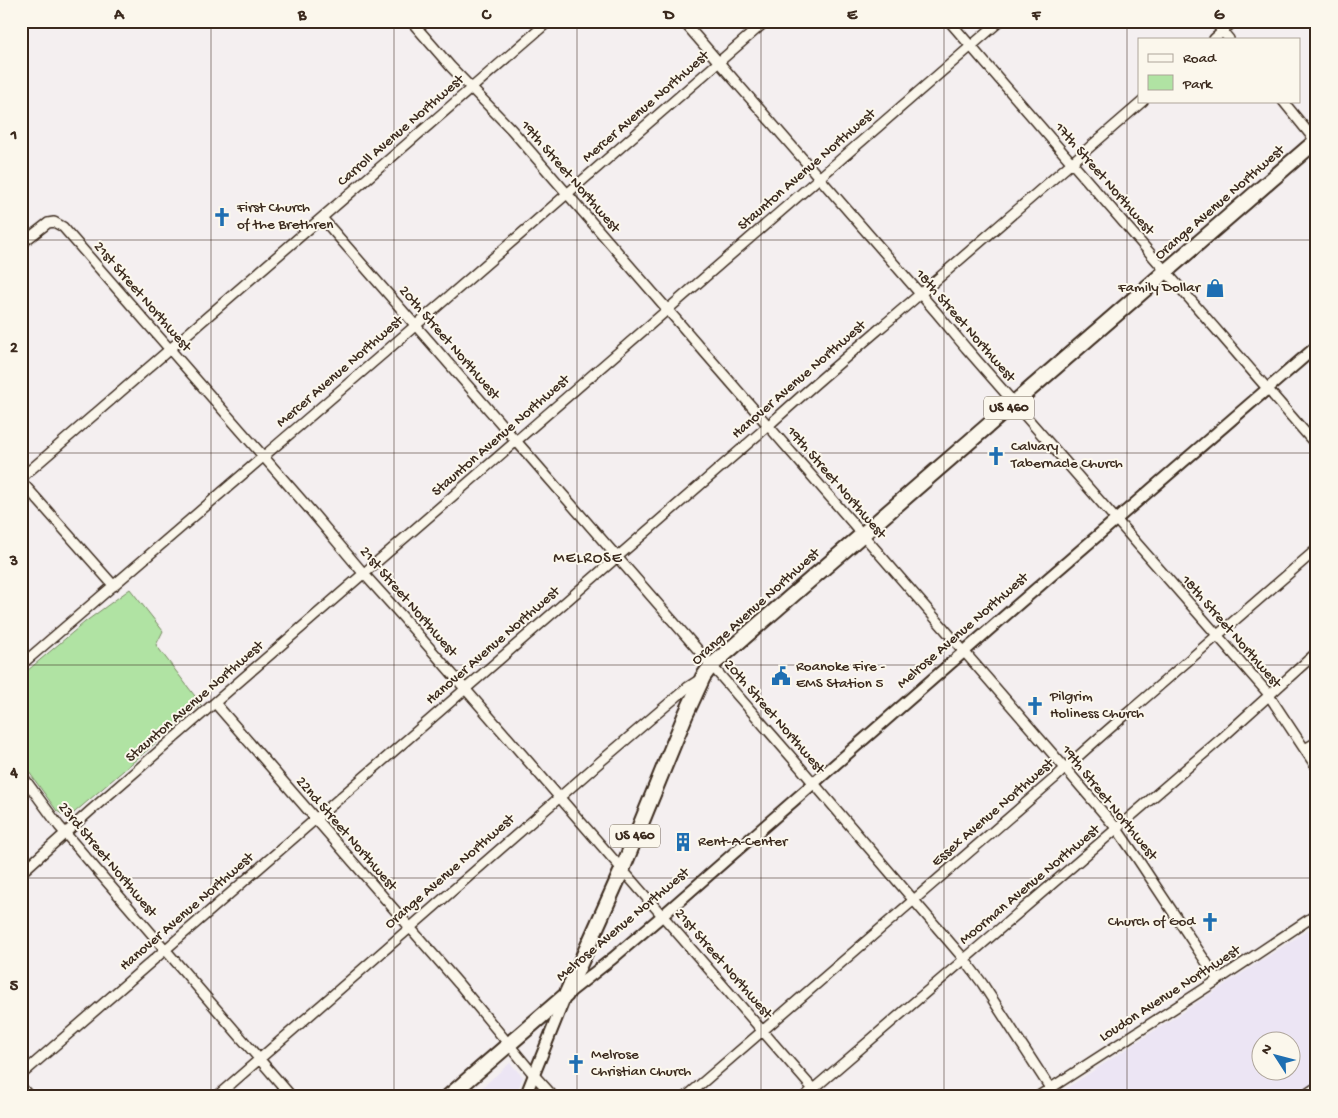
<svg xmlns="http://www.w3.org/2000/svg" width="1338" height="1118" font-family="'Gochi Hand',sans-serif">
	<rect width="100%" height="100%" fill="#f4eff0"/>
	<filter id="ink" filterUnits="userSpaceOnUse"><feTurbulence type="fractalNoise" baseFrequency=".02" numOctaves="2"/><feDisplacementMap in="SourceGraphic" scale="10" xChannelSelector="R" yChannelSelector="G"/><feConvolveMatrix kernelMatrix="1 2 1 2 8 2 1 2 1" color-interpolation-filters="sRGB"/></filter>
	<g filter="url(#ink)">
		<!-- built -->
		<path fill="#ece5f4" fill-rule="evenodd" d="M 1317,924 L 1317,1097 L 1053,1097 ZM 1260,1040 L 1290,1040 L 1290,1070 L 1260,1070 Z
			M 510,1063 L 523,1077 L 515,1097 L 471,1097 Z"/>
		<!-- green -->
		<path fill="#b0e3a3" stroke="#768660" d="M 130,589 L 163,631 L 156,645 L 201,704 L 68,818 L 57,811 L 21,761 L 21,676 L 85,622 Z"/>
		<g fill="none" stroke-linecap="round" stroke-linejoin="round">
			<!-- minor casing -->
			<g stroke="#3b2a1e" stroke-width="12">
				<path id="minor" d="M 411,21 L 451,67 L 511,129 L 1065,768 L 1117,829 L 1137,858 L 1218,980
					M 683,21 L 936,312 L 966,348 L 1266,691 L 1317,768
					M 949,21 L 1317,446
					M 1214,21 L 1229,39
					M 1214,39 L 1234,21
					M 1283,101 L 1317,143
					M 322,218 L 793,759 L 964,959 L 982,983 L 1050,1088
					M 21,244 L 48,223 L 54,222 L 63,227 L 311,511 L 364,574 L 401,615 L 813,1089
					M 21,478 L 549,21
					M 21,481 L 114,586
					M 21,665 L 385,352 L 766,21
					M 215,703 L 459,984 L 534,1075 L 554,1097
					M 1305,749 L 1317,742
					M 21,774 L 59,826 L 292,1097
					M 21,873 L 90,811 L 1000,21
					M 21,1075 L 768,426 C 817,381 869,338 919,295 C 994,230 1068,166 1143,101
					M 21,1087 L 30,1097
					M 216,1097 L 600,762 L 688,687 L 702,678
					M 686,1097 L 1056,777 C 1085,749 1115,724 1144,699 C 1202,649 1260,599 1317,549
					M 804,1097 L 1222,738 L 1317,652
					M 1037,1097 L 1218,980 L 1317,914
					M 1302,1097 L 1317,1087"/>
			</g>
			<!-- tertiary casing -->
			<g stroke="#3b2a1e" stroke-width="14">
				<path id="tertiary" d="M 525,1097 L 566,995 L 613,958 L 662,916 L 1015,607 L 1317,346"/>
			</g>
			<!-- primary casing -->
			<g stroke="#3b2a1e" stroke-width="18">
				<path id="primary" d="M 448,1097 L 566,995 L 622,870 L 685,716 L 703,677 L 711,666 L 1317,140"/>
			</g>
			<!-- minor -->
			<use href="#minor" stroke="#fbf7ec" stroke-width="9"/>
			<!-- tertiary -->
			<use href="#tertiary" stroke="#fbf7ec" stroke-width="10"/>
			<!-- primary -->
			<use href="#primary" stroke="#fbf7ec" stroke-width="14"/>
		</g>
	</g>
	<!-- grid -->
	<path fill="none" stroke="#3b2a1e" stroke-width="1" stroke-opacity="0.55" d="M 211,21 L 211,1097M 394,21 L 394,1097M 577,21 L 577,1097M 761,21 L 761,1097M 944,21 L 944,1097M 1127,21 L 1127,1097M 21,240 L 1317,240M 21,453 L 1317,453M 21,665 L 1317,665M 21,878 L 1317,878"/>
	<!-- icons -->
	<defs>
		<g id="church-bare" transform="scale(1.5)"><path d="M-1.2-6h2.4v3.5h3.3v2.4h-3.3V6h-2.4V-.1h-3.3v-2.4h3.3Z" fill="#1f6fb2" stroke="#fbf7ec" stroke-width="2.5" paint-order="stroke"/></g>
		<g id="shop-bare" transform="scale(1.5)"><path d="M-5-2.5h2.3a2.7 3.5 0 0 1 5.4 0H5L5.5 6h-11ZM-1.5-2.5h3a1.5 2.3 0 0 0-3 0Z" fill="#1f6fb2" stroke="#fbf7ec" stroke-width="2.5" paint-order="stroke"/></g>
		<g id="civic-bare" transform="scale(1.5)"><path d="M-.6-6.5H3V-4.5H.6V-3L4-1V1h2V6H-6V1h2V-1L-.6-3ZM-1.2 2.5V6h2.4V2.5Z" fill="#1f6fb2" stroke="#fbf7ec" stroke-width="2.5" paint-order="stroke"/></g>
		<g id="building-bare" transform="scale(1.5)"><path d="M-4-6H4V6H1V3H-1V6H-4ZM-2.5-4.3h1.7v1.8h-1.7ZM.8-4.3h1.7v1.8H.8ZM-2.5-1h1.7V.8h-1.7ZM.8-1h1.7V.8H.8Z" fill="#1f6fb2" stroke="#fbf7ec" stroke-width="2.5" paint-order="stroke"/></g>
	</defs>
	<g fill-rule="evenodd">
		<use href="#church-bare" x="222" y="217"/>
		<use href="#shop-bare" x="1215" y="288"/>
		<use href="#church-bare" x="996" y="456"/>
		<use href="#civic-bare" x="781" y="676"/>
		<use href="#church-bare" x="1035" y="706"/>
		<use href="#building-bare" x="683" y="842"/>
		<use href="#church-bare" x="1210" y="922"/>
		<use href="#church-bare" x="576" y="1064"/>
	</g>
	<g text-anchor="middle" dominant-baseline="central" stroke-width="4" stroke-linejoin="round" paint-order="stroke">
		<!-- shield labels -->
		<g fill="#fbf7ec" stroke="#75685c" stroke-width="1">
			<rect x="984" y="396.5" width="50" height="23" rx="4"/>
			<rect x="610" y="824.5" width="50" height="23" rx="4"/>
		</g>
		<g font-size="14" font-weight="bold" fill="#3b2a1e">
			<text x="1009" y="408">US 460</text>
			<text x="635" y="836">US 460</text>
		</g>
		<!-- street labels -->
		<g font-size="15" fill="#3b2a1e" stroke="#fbf7ec">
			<text transform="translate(646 107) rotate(-41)">Mercer Avenue Northwest</text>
			<text transform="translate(401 131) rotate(-41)">Carroll Avenue Northwest</text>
			<text transform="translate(807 170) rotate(-41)">Staunton Avenue Northwest</text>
			<text transform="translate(570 177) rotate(49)">19th Street Northwest</text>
			<text transform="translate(1104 179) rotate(49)">17th Street Northwest</text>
			<text transform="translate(1220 203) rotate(-41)">Orange Avenue Northwest</text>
			<text transform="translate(142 297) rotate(49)">21st Street Northwest</text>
			<text transform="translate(965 326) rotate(49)">18th Street Northwest</text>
			<text transform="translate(449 343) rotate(49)">20th Street Northwest</text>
			<text transform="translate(340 372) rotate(-41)">Mercer Avenue Northwest</text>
			<text transform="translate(799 380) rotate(-41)">Hanover Avenue Northwest</text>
			<text transform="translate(501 436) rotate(-41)">Staunton Avenue Northwest</text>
			<text transform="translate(836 483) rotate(49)">19th Street Northwest</text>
			<text transform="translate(408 602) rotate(49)">21st Street Northwest</text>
			<text transform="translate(756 607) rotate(-42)">Orange Avenue Northwest</text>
			<text transform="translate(963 631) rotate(-41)">Melrose Avenue Northwest</text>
			<text transform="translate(1231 632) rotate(49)">18th Street Northwest</text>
			<text transform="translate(493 646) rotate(-41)">Hanover Avenue Northwest</text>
			<text transform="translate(195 702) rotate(-41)">Staunton Avenue Northwest</text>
			<text transform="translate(774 717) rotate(49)">20th Street Northwest</text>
			<text transform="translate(1109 803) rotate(51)">19th Street Northwest</text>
			<text transform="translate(993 813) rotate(-41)">Essex Avenue Northwest</text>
			<text transform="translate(346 834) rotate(49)">22nd Street Northwest</text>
			<text transform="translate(107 860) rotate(50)">23rd Street Northwest</text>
			<text transform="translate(450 872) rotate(-41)">Orange Avenue Northwest</text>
			<text transform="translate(1030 885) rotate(-40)">Moorman Avenue Northwest</text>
			<text transform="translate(187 912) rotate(-41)">Hanover Avenue Northwest</text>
			<text transform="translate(623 925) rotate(-40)">Melrose Avenue Northwest</text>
			<text transform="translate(723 964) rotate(49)">21st Street Northwest</text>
			<text transform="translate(1170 994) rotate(-33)">Loudon Avenue Northwest</text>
		</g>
		<!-- poi labels -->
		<g font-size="15" fill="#3b2a1e" stroke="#fbf7ec" text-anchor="start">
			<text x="237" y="208">First Church<tspan x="237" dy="17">of the Brethren</tspan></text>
			<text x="1200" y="288" text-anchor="end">Family Dollar</text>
			<text x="1011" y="447">Calvary<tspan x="1011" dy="17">Tabernacle Church</tspan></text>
			<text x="796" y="667">Roanoke Fire -<tspan x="796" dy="17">EMS Station 5</tspan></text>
			<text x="1050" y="697">Pilgrim<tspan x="1050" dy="17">Holiness Church</tspan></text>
			<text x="698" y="842">Rent-A-Center</text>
			<text x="1195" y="922" text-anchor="end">Church of God</text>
			<text x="591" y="1055">Melrose<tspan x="591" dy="17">Christian Church</tspan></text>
		</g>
		<!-- neighbourhood labels -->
		<g font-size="16" letter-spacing="1" fill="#3b2a1e" stroke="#fbf7ec">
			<text x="588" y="559">MELROSE</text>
		</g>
	</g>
	<!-- margin -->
	<rect width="1338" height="1118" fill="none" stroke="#fbf7ec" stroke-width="55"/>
	<!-- legend -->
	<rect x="1138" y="38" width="162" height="65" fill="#fbf7ec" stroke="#aea59a"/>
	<rect x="1148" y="54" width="25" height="8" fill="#fbf7ec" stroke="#aea59a"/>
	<text x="1183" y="62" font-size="15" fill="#3b2a1e">Road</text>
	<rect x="1148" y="75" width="25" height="15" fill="#b0e3a3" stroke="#aea59a"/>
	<text x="1183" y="88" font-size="15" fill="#3b2a1e">Park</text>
	<!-- north arrow -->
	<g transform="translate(1276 1056) rotate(306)"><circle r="24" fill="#fbf7ec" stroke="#aea59a"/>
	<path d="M0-4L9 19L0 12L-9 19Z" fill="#1f6fb2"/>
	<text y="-8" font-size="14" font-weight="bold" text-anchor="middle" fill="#3b2a1e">N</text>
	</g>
	<rect x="28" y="28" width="1282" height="1062" fill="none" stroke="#3b2a1e" stroke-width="2"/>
	<g font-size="16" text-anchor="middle" font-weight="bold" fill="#3b2a1e">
		<text x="119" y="19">A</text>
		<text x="302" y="19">B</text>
		<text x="486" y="19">C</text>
		<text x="669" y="19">D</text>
		<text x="852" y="19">E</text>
		<text x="1036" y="19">F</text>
		<text x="1219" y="19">G</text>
		<text x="14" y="139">1</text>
		<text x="14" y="352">2</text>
		<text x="14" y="565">3</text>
		<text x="14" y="777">4</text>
		<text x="14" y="990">5</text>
	</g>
</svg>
